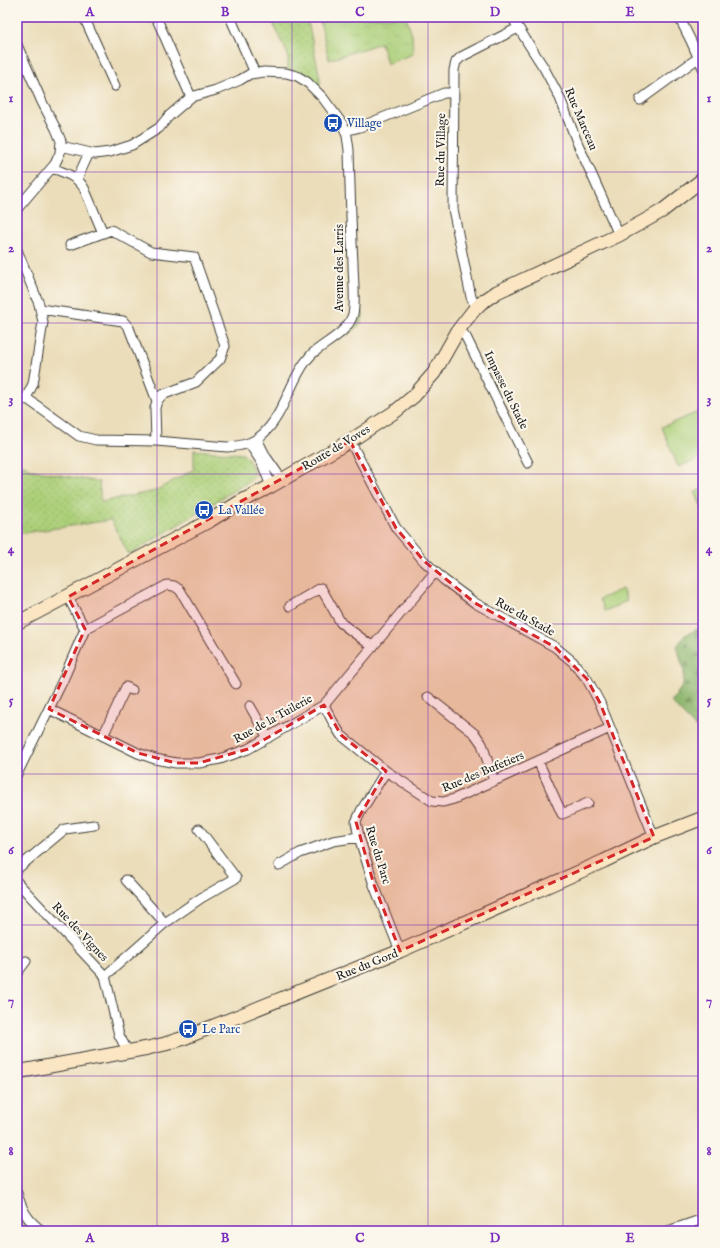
<svg xmlns="http://www.w3.org/2000/svg" width="720" height="1248" font-family="'IM FELL English',serif">
	<defs>
		<pattern id="grass-dots" width="8" height="8" patternUnits="userSpaceOnUse"><rect width="8" height="8" fill="#abcf78"/><path d="M2 2h.1M6 6h.1" fill="none" stroke="#93b167" stroke-width="1.8" stroke-linecap="round"/></pattern>
		<pattern id="forest-firs" width="22" height="20" patternUnits="userSpaceOnUse"><rect width="22" height="20" fill="#88b268"/><path d="M5 1l3.5 6h-7zM16 11l3.5 6h-7z" fill="#6e9055"/></pattern>
		<pattern id="park-crowns" width="20" height="18" patternUnits="userSpaceOnUse"><rect width="20" height="18" fill="#abcf78"/><path d="M2 6a3 3 0 1 1 6 0M12 15a3 3 0 1 1 6 0" fill="none" stroke="#93b167"/></pattern>
	</defs>
	<rect width="100%" height="100%" fill="#fbf7ec"/>
	<filter id="ink" filterUnits="userSpaceOnUse"><feTurbulence type="fractalNoise" baseFrequency=".025" numOctaves="2"/><feDisplacementMap in="SourceGraphic" scale="8" xChannelSelector="R" yChannelSelector="G"/><feConvolveMatrix kernelMatrix="1 2 1 2 8 2 1 2 1" color-interpolation-filters="sRGB"/></filter>
	<filter id="wash" filterUnits="userSpaceOnUse"><feTurbulence type="fractalNoise" baseFrequency=".012" numOctaves="4" result="noise"/><feDisplacementMap in="SourceGraphic" scale="16" xChannelSelector="R" yChannelSelector="G"/><feGaussianBlur stdDeviation="0.9" result="paint"/><feColorMatrix in="noise" values="0 0 0 0 0 0 0 0 0 0 0 0 0 0 0 0 0 1.4 0 .05"/><feComposite in="paint" operator="in"/></filter>
	<g filter="url(#wash)">
		<rect width="100%" height="100%" fill="#ebddb9"/>
		<!-- grass -->
		<path fill="url(#grass-dots)" stroke="#64764a" d="M 270,17 L 307,17 L 321,83 L 318,86 L 305,76 L 288,70 L 288,55 Z
			M 194,450 L 243,454 C 249,459 254,468 254,476 L 251,480 L 129,555 L 111,520 L 17,534 L 17,466 L 24,465 L 32,470 L 99,482 L 101,502 L 155,491 L 194,469 Z"/>
		<!-- forest -->
		<path fill="url(#forest-firs)" stroke="#526742" d="M 703,627 L 703,722 L 695,727 L 671,702 L 683,685 L 684,671 L 677,646 L 685,635 Z"/>
		<!-- park -->
		<path fill="url(#park-crowns)" stroke="#64764a" d="M 319,17 L 406,17 L 412,35 L 413,54 L 387,64 L 381,43 L 329,60 Z
			M 17,1212 L 28,1231 L 17,1231 Z"/>
		<!-- garden -->
		<path fill="#abcf78" stroke="#64764a" d="M 359,305 C 370,317 356,331 345,336 L 343,335 Z
			M 703,410 L 703,457 L 678,467 L 662,427 Z
			M 703,489 L 703,510 L 695,492 Z
			M 622,589 L 627,601 L 605,611 L 600,599 Z"/>
	</g>
	<g filter="url(#ink)">
		<g fill="none" stroke-linecap="round" stroke-linejoin="round">
			<!-- street casing -->
			<g stroke="#3b3934" stroke-width="11">
				<path id="street" d="M 84,17 L 115,86
					M 156,17 L 191,97
					M 230,17 L 255,73
					M 512,17 L 526,40 L 544,68 L 560,98 L 577,142 L 619,235
					M 679,17 L 691,41 L 703,68
					M 17,45 L 42,102 L 56,129 L 61,141 L 60,153 L 55,164 L 17,209
					M 640,100 L 698,58
					M 345,131 L 360,127 L 444,93 L 454,93
					M 52,168 C 65,173 77,176 84,188 L 103,233 L 111,230 L 151,252 L 194,257 L 225,346 L 220,359 L 196,382 L 162,395 L 157,401 L 155,408 L 156,441
					M 77,179 L 89,153
					M 70,245 L 103,233
					M 17,250 L 39,304 L 43,322 L 33,384 L 26,398
					M 476,307 L 471,297 L 453,209 L 454,70 L 456,62 L 461,57 L 518,28
					M 40,309 L 123,321 L 129,328 L 157,401
					M 459,329 L 466,337 L 528,463
					M 26,398 L 79,436 L 96,440 L 156,441 L 227,447 C 241,446 252,444 263,434 C 286,413 290,377 312,354 C 325,342 348,333 353,314 C 356,302 353,276 353,263 C 351,225 350,187 349,150 L 347,136 L 343,125 L 323,98 L 307,82 L 297,76 L 286,73 L 264,72 L 250,74 L 240,80 L 216,90 L 191,97 L 169,116 L 159,128 L 132,145 L 110,152 L 95,154 L 61,146
					M 17,403 L 26,398
					M 257,439 L 266,457 L 282,480
					M 350,441 L 396,528 L 424,561 L 444,580 L 475,603 L 555,647 L 573,662 L 587,679 L 600,703 L 654,837
					M 249,443 L 262,463 L 271,486
					M 68,597 L 85,629 L 167,585 L 174,586 L 180,590 L 236,684
					M 290,606 L 321,588 L 341,623 L 373,647
					M 428,697 L 475,734 L 482,744 L 494,781
					M 324,705 L 333,722 L 341,735 L 386,771 L 432,801 L 443,802 L 454,799 L 494,781 L 610,728
					M 250,706 L 268,738
					M 49,709 L 138,753 L 155,759 L 176,763 L 199,763 L 220,759 L 248,749 L 324,705 L 435,572
					M 103,736 L 126,687 L 132,690
					M 538,761 L 562,814 L 588,803
					M 386,771 L 361,811 L 356,822 L 359,837 L 374,885 L 400,951
					M 17,774 L 63,680 L 85,629
					M 279,865 L 300,853 L 333,841 L 359,837
					M 17,869 L 65,829 L 94,825
					M 126,880 L 165,923
					M 17,882 L 105,976 L 119,1035 L 128,1052
					M 17,973 L 26,961
					M 105,976 L 165,923 L 201,898 L 236,878 L 199,829
					M 17,1193 C 22,1210 27,1220 42,1231
					M 668,1231 L 703,1219"/>
			</g>
			<!-- secondary casing -->
			<g stroke="#3b3934" stroke-width="15">
				<path id="secondary" d="M 17,623 L 209,521 L 240,502 L 271,486 L 350,441 L 396,411 L 414,396 L 434,373 L 459,329 L 473,311 L 481,303 L 497,292 L 619,235 L 648,219 L 662,211 L 703,179
					M 17,1072 L 148,1048 L 165,1044 L 184,1038 L 400,951 L 604,861 L 654,837 L 703,818"/>
			</g>
			<!-- street -->
			<use href="#street" stroke="#fff" stroke-width="9"/>
			<!-- secondary -->
			<use href="#secondary" stroke="#fbe6c3" stroke-width="13"/>
		</g>
	</g>
	<!-- marked area -->
	<path fill="#d62828" fill-opacity="0.2" stroke="#d62828" stroke-width="3" stroke-dasharray="8 5" stroke-linejoin="round" d="M 350,441 L 396,528 L 424,561 L 475,603 L 555,647 L 587,679 L 600,703 L 654,837 L 400,951 L 374,885 L 356,822 L 386,771 L 341,735 L 324,705 L 248,749 L 199,763 L 176,763 L 138,753 L 49,709 L 85,629 L 68,597 Z"/>
	<!-- grid -->
	<path fill="none" stroke="#7b2cbf" stroke-width="1" stroke-opacity="0.55" d="M 157,17 L 157,1231M 292,17 L 292,1231M 428,17 L 428,1231M 563,17 L 563,1231M 17,172 L 703,172M 17,323 L 703,323M 17,474 L 703,474M 17,624 L 703,624M 17,774 L 703,774M 17,925 L 703,925M 17,1076 L 703,1076"/>
	<!-- icons -->
	<defs>
		<g id="bus-disc" transform="scale(1)"><circle r="9.5" fill="#1a4fb4" stroke="#fbf7ec"/><path d="M-5-6H5V4H4V6H2V4H-2V6H-4V4H-5ZM-3.5-4V0h7V-4ZM-3.5 1.2v1.5H-2V1.2ZM2 1.2v1.5H3.5V1.2Z" fill="#fff"/></g>
	</defs>
	<g fill-rule="evenodd">
		<use href="#bus-disc" x="333" y="123"/>
		<use href="#bus-disc" x="204" y="510"/>
		<use href="#bus-disc" x="188" y="1029"/>
	</g>
	<g text-anchor="middle" dominant-baseline="central" stroke-width="4" stroke-linejoin="round" paint-order="stroke">
		<!-- street labels -->
		<g font-size="12" fill="#1c1c1c" stroke="#fbf7ec">
			<text transform="translate(581 119) rotate(67)">Rue Marceau</text>
			<text transform="translate(441 150) rotate(-89)">Rue du Village</text>
			<text transform="translate(339 268) rotate(-90)">Avenue des Larris</text>
			<text transform="translate(506 390) rotate(64)">Impasse du Stade</text>
			<text transform="translate(336 448) rotate(-31)">Route de Voves</text>
			<text transform="translate(525 617) rotate(29)">Rue du Stade</text>
			<text transform="translate(273 719) rotate(-29)">Rue de la Tuilerie</text>
			<text transform="translate(483 772) rotate(-23)">Rue des Bufetiers</text>
			<text transform="translate(378 855) rotate(73)">Rue du Parc</text>
			<text transform="translate(80 932) rotate(47)">Rue des Vignes</text>
			<text transform="translate(367 965) rotate(-22)">Rue du Gord</text>
		</g>
		<!-- transit labels -->
		<g font-size="12" fill="#164399" stroke="#fbf7ec" text-anchor="start">
			<text x="347" y="123">Village</text>
			<text x="218" y="510">La Vallée</text>
			<text x="202" y="1029">Le Parc</text>
		</g>
	</g>
	<!-- margin -->
	<rect width="720" height="1248" fill="none" stroke="#fbf7ec" stroke-width="44"/>
	<rect x="22" y="22" width="676" height="1204" fill="none" stroke="#7b2cbf" stroke-width="1.5"/>
	<g font-size="13" text-anchor="middle" font-weight="bold" fill="#7b2cbf">
		<text x="90" y="16">A</text>
		<text x="225" y="16">B</text>
		<text x="360" y="16">C</text>
		<text x="495" y="16">D</text>
		<text x="630" y="16">E</text>
		<text x="11" y="102">1</text>
		<text x="709" y="102">1</text>
		<text x="11" y="252">2</text>
		<text x="709" y="252">2</text>
		<text x="11" y="403">3</text>
		<text x="709" y="403">3</text>
		<text x="11" y="553">4</text>
		<text x="709" y="553">4</text>
		<text x="11" y="704">5</text>
		<text x="709" y="704">5</text>
		<text x="11" y="854">6</text>
		<text x="709" y="854">6</text>
		<text x="11" y="1005">7</text>
		<text x="709" y="1005">7</text>
		<text x="11" y="1155">8</text>
		<text x="709" y="1155">8</text>
		<text x="90" y="1242">A</text>
		<text x="225" y="1242">B</text>
		<text x="360" y="1242">C</text>
		<text x="495" y="1242">D</text>
		<text x="630" y="1242">E</text>
	</g>
</svg>
